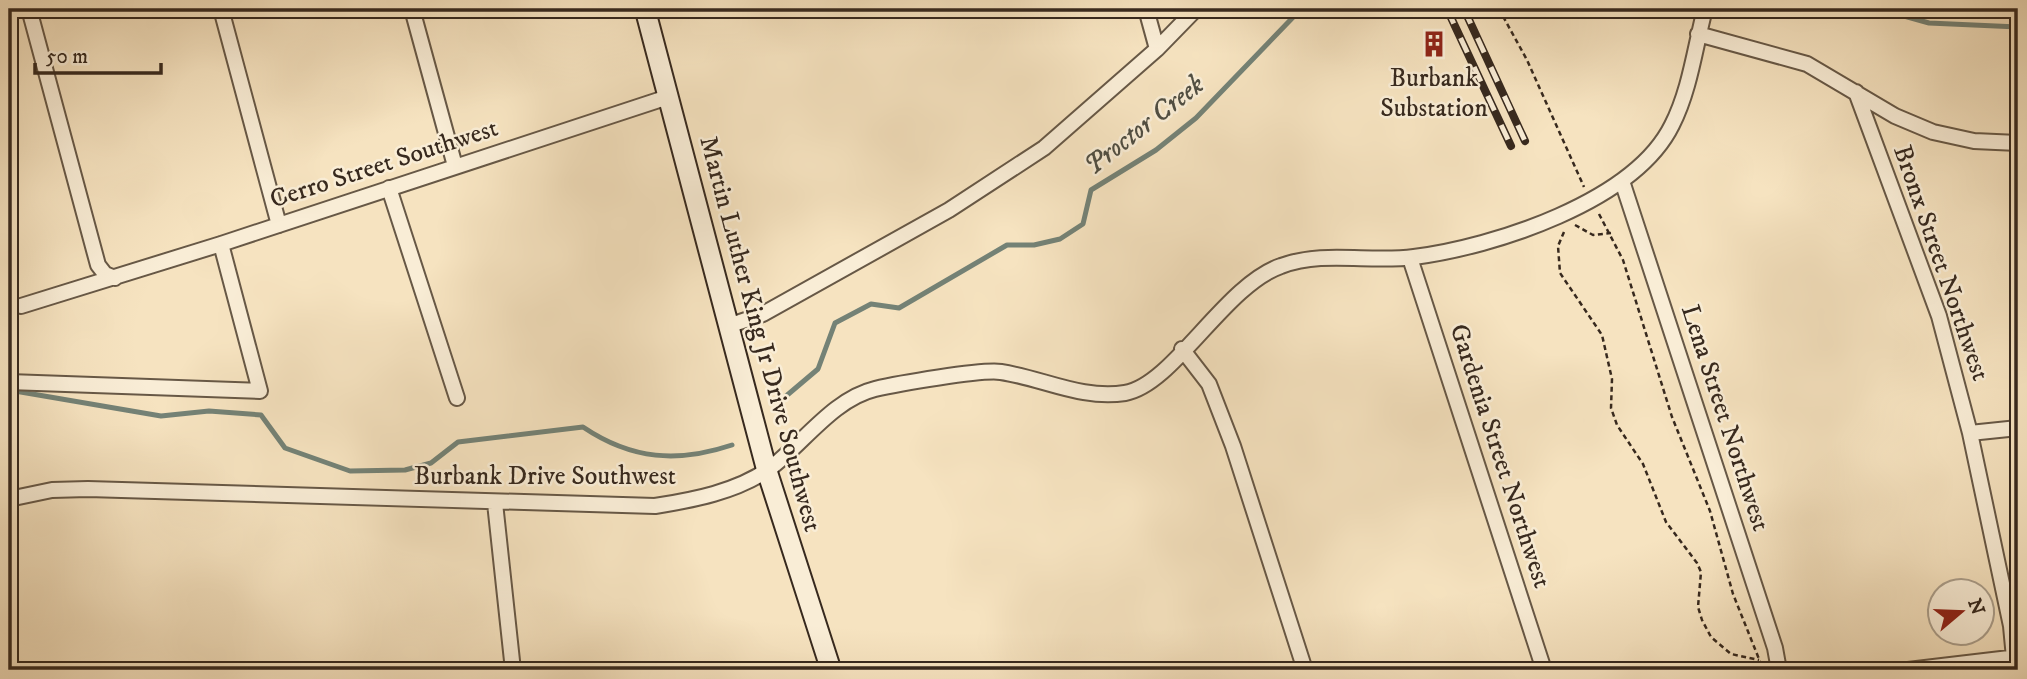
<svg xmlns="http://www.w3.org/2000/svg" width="2027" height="679" font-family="'IM FELL DW Pica',serif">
	<rect width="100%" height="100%" fill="#f6e3c0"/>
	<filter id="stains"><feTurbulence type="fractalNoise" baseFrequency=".00286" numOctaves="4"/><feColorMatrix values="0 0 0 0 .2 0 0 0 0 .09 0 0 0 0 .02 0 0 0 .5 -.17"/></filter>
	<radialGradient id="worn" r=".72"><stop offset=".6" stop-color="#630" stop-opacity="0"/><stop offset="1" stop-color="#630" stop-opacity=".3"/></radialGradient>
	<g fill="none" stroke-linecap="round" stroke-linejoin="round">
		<!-- stream -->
		<path stroke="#748276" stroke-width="5" d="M 1879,9 L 1929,23 L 2018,27
			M 9,390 L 161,416 L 209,411 L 261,415 L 285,448 L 350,471 L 405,470 L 431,463 L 458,442 L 583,427 C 632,460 678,463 732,445
			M 779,402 L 818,369 L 835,323 L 871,304 L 899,308 L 1007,245 L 1034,245 L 1060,239 L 1083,224 L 1091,190 L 1156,150 L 1196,118 L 1301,9"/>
		<!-- minor casing -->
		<g stroke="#675846" stroke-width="18">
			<path id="minor" d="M 29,9 L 98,265 L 105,274 L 115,278
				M 221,9 L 279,225
				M 412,9 L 455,166
				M 1146,9 L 1157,49
				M 1698,34 L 1807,64 L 1895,116 L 1933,132 L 1974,141 L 2018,143
				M 1856,92 L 1939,316 L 1970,433 L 2011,626 L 2014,658
				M 1622,181 L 1775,648 L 1779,670
				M 389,188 L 457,398
				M 1410,258 L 1544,670
				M 21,306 L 221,244 L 668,97
				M 728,326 L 763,314 L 949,210 L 1044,148 L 1157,49 L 1196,9
				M 1182,349 L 1209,384 L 1233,446 L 1305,670
				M 9,382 L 260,391 L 221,244
				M 1970,433 L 2018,428
				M 9,499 L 52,490 L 88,489 L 655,506 C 693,500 736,492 769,469 C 802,445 833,399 875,389 C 896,384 982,369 1001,372 C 1042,378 1082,400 1125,393 C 1173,385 1225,285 1281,266 C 1324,250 1369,263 1414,257 C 1493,247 1634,202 1672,125 C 1690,90 1695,47 1705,9
				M 495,503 L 513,670
				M 1908,670 L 2018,657"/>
		</g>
		<!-- secondary casing -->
		<g stroke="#37291e" stroke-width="23">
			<path id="secondary" d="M 645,9 L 767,471 L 831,670"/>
		</g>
		<!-- path -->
		<path stroke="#37291e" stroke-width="2.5" stroke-dasharray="5 3.5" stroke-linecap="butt" d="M 1499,9 L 1527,60 L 1584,187
			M 1599,214 L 1623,260 L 1672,417 L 1710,511 L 1733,594 L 1761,664
			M 1575,225 L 1593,235 L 1611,233
			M 1564,232 L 1558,246 L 1560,273 L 1602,335 L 1612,379 L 1611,408 L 1617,425 L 1643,464 L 1666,522 L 1697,563 L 1701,572 L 1698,607 L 1702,620 L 1711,637 L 1731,654 L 1759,660"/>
		<!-- minor -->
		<use href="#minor" stroke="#f9edd6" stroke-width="14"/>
		<!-- secondary -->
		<use href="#secondary" stroke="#f9edd6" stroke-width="19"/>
		<!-- rail casing -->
		<g stroke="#37291e" stroke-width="8">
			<path id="rail" d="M 1447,9 L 1511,146
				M 1464,9 L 1525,141"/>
		</g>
		<!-- rail -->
		<use href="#rail" stroke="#f9edd6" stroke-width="5" stroke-dasharray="16" stroke-linecap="butt"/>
	</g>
	<!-- icons -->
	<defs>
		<g id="building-bare" transform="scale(2.1)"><path d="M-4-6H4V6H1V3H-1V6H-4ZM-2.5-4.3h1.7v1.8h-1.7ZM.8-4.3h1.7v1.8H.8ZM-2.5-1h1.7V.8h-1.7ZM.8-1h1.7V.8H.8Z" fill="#8f2418" stroke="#f9edd6" stroke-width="2.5" paint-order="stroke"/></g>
	</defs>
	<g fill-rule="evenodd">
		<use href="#building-bare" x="1434" y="44"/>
	</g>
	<g text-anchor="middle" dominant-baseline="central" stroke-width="5" stroke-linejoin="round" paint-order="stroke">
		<!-- poi labels -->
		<g font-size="26" fill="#37291e" stroke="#f9edd6">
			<text x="1434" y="78">Burbank<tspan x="1434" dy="30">Substation</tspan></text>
		</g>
		<!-- street labels -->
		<g font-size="26" fill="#37291e" stroke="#f9edd6">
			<text transform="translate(384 164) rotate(-18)">Cerro Street Southwest</text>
			<text transform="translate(1941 263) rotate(71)">Bronx Street Northwest</text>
			<text transform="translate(760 334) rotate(75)">Martin Luther King Jr Drive Southwest</text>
			<text transform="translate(1725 418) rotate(72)">Lena Street Northwest</text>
			<text transform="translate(1500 456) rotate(72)">Gardenia Street Northwest</text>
			<text x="545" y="476">Burbank Drive Southwest</text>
		</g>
		<!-- water labels -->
		<g font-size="28" font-style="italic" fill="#504e42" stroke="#f9edd6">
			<text transform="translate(1144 125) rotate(-38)">Proctor Creek</text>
		</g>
	</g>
	<!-- margin -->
	<rect width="2027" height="679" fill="none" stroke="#f6e3c0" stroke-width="35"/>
	<rect x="10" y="10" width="2006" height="658" fill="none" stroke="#37291e" stroke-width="3.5"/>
	<rect x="18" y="18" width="1992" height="644" fill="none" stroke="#37291e" stroke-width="2"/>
	<!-- north arrow -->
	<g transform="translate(1961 612) rotate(71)"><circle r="33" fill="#f9edd6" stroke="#ab9f8c" stroke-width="2"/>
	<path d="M0-5L12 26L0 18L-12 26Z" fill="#8f2418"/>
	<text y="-10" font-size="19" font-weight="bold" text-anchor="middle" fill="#37291e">N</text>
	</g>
	<!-- scale -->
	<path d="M35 63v10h126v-10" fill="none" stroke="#37291e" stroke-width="3.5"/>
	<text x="46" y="63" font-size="21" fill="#37291e" stroke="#f9edd6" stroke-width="5" paint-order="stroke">50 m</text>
	<rect width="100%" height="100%" filter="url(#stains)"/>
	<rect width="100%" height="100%" fill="url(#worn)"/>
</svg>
